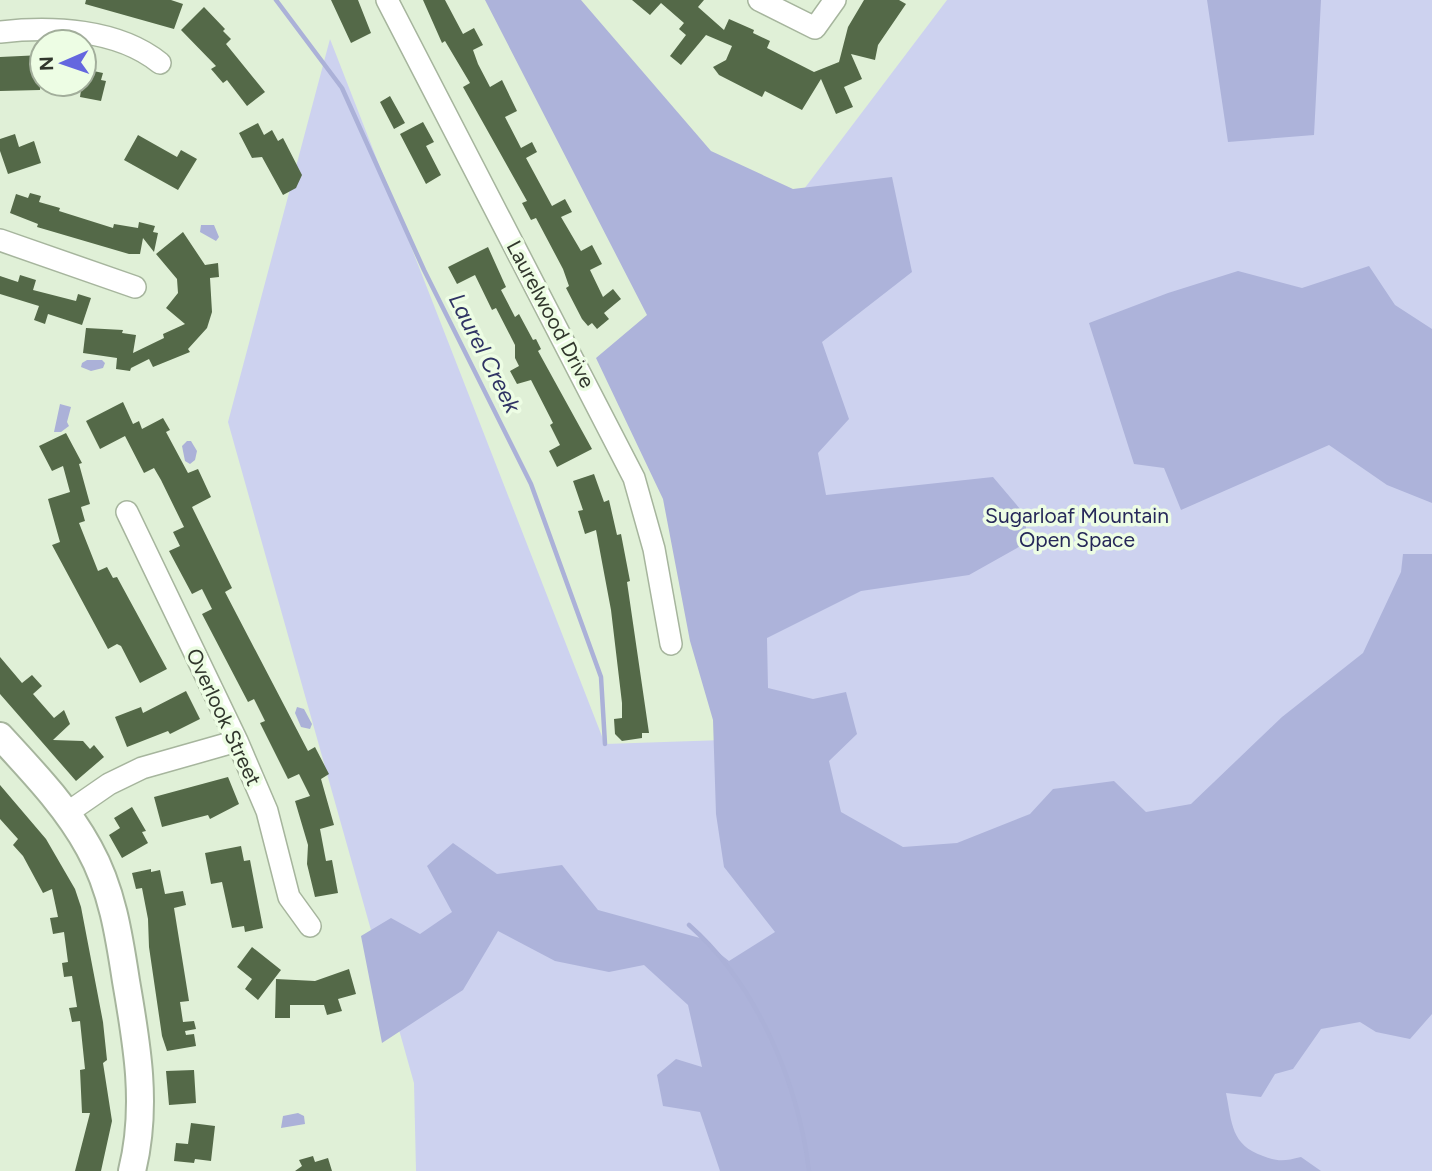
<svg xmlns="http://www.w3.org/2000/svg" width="1432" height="1171" font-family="Figtree,sans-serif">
	<rect width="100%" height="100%" fill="#e0f0d7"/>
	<!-- green -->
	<path fill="#cdd2ef" d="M 947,0 L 1432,0 L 1432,1171 L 416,1171 L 414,1083 L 228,422 L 330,39 L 605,744 L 753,739 L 736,279 Z"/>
	<!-- forest -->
	<path fill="#adb3da" d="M 485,0 L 581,0 L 711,151 L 793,189 L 892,177 L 912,272 L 822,342 L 849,419 L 818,453 L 826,495 L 993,477 L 1026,516 L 1026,543 L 969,575 L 861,591 L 767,638 L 768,688 L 813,699 L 846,692 L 857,734 L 829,761 L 841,812 L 903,847 L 957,843 L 1030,814 L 1053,789 L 1114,781 L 1146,812 L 1191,804 L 1282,717 L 1363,653 L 1401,572 L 1403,554 L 1432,554 L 1432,1014 L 1410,1039 L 1376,1032 L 1360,1022 L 1321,1029 L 1293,1069 L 1275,1074 L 1261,1097 L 1226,1093 C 1232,1123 1231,1145 1263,1156 C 1278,1162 1285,1161 1301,1157 L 1321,1171 L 720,1171 L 700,1112 L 663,1106 L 657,1075 L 676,1059 L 702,1067 L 688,1005 L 644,965 L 609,972 L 555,961 L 498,931 L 463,990 L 382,1043 L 361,936 L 391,918 L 420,934 L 452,912 L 427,866 L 453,843 L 497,874 L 562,865 L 598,910 L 700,938 L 729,961 L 775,932 L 724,867 L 716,814 L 713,720 L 690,641 L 663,499 L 596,358 L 647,315 Z
		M 1207,0 L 1321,0 L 1314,135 L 1228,142 Z
		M 1369,266 L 1395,305 L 1432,329 L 1432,503 L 1387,485 L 1329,445 L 1181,510 L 1164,468 L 1134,464 L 1089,323 L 1168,293 L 1238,271 L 1302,288 Z"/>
	<!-- water -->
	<path fill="#abb1d8" d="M 201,225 L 214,225 L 219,237 L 216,241 L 200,232 Z
		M 87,360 L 102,360 L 105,363 L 103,368 L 91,371 L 81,367 L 82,363 Z
		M 60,404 L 71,407 L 67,422 L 69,426 L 61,432 L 54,432 Z
		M 187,441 L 191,441 L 197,451 L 195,460 L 190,464 L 185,461 L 182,446 Z
		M 297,707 L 304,709 L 312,724 L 310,729 L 301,727 L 295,713 Z
		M 298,1113 L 304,1116 L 305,1124 L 281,1128 L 283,1116 Z"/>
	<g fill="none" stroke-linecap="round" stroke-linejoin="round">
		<!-- stream -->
		<path stroke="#abb1d8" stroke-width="4.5" d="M 276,0 L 342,88 L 424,270 L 531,484 L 601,677 L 605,744
			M 689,925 C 757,985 798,1082 809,1171"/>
	</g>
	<!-- building -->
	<path fill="#546948" d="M 86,0 L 171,0 L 183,4 L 174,29 L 85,4 Z
		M 331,0 L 358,0 L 371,33 L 351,43 Z
		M 423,0 L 445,0 L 463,34 L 474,28 L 483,45 L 473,50 L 478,64 L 490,87 L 502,80 L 517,111 L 505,117 L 521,148 L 532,142 L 537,152 L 526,158 L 552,206 L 565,199 L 572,212 L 561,217 L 581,251 L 592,245 L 602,264 L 590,270 L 603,297 L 613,289 L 621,299 L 604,313 L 609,319 L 597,329 L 592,323 L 588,326 L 582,319 L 566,288 L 569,286 L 563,269 L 536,218 L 531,220 L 522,203 L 527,201 L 463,87 L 470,83 L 445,41 L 442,43 Z
		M 632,0 L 704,0 L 698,7 L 724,30 L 729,19 L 754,30 L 753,33 L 770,41 L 767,48 L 814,72 L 839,62 L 848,27 L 864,0 L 899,0 L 906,4 L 878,45 L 875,60 L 851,54 L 862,79 L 844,87 L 853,107 L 836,114 L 821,79 L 802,110 L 765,91 L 762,97 L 719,75 L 713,67 L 726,60 L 732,46 L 706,35 L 681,65 L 670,56 L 686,35 L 679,29 L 684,23 L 661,3 L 650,15 Z
		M 204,7 L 225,29 L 223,31 L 231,39 L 226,44 L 265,92 L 247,106 L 227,80 L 223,83 L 211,69 L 216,66 L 181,30 Z
		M 42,55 L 40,90 L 0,91 L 0,57 Z
		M 84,69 L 103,73 L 101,80 L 106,81 L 101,101 L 80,97 Z
		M 390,96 L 405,123 L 394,129 L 380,102 Z
		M 423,122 L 434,142 L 426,146 L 441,175 L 426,184 L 400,134 Z
		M 258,123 L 264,135 L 272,130 L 278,141 L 283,138 L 302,175 L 296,188 L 283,195 L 262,157 L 252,158 L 239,133 Z
		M 15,134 L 19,147 L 34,141 L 41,163 L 8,174 L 0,151 L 0,139 Z
		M 138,135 L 177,157 L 181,150 L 197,159 L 178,190 L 124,160 Z
		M 30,193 L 41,196 L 39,202 L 60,208 L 59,211 L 113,228 L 114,224 L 138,228 L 139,222 L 155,226 L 153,232 L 158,233 L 154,252 L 143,238 L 140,254 L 129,254 L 37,227 L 38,224 L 10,213 L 16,194 L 28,198 Z
		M 183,232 L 205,265 L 218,263 L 219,277 L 210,278 L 212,312 L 207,328 L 188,349 L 190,352 L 153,367 L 149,359 L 131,368 L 130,371 L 116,369 L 117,358 L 83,353 L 86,328 L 123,330 L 122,333 L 136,335 L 133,353 L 164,338 L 163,334 L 185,324 L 166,308 L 178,293 L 177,279 L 156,254 Z
		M 488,247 L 506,287 L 501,290 L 515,317 L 519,314 L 533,340 L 536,339 L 541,349 L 538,351 L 592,449 L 557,467 L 549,451 L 560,445 L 550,425 L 553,423 L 531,380 L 517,384 L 510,371 L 519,366 L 515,358 L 515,345 L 496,308 L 492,310 L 475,275 L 457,284 L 448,267 Z
		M 20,275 L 36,280 L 33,290 L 76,301 L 78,294 L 91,298 L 82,325 L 48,314 L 45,324 L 34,320 L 39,306 L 0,294 L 0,276 L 18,282 Z
		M 123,402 L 133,424 L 139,421 L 142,429 L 163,418 L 170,430 L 166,432 L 188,473 L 198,469 L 211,497 L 192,507 L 232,588 L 225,592 L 308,751 L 315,747 L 329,774 L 321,779 L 334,825 L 320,829 L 326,861 L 332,860 L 338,893 L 315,897 L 307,864 L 308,845 L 295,801 L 310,796 L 299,774 L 288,779 L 260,723 L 265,721 L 254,699 L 248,702 L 202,614 L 212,609 L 202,589 L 192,594 L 169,551 L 180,546 L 173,532 L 184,527 L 161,480 L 154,468 L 144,473 L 125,436 L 100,449 L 86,421 Z
		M 66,433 L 82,463 L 79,464 L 90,504 L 81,507 L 85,521 L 79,523 L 98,571 L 107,567 L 113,578 L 117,577 L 167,669 L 140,683 L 121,646 L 117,644 L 108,649 L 52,545 L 60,542 L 48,499 L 70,492 L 63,466 L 52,471 L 39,446 Z
		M 594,474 L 604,502 L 609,500 L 617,535 L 621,534 L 630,581 L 627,582 L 649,733 L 642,733 L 642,738 L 622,741 L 615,734 L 614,719 L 622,718 L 622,703 L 611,610 L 596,530 L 585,534 L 578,511 L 583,510 L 573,481 Z
		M 0,657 L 22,683 L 32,675 L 42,686 L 33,694 L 54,718 L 64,710 L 70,724 L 53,740 L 83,741 L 90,749 L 94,745 L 104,757 L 76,781 L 0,694 Z
		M 186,691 L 200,719 L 170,734 L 168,731 L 127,747 L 115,717 L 141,707 L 143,713 Z
		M 228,777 L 239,804 L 210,819 L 208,815 L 162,827 L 154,797 Z
		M 0,785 L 46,839 L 75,889 L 81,907 L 103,1022 L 107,1060 L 103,1063 L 112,1121 L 101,1171 L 75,1171 L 90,1113 L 82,1113 L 80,1070 L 85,1069 L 80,1021 L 72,1022 L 69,1008 L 77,1007 L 72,976 L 64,977 L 62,963 L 68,962 L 64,932 L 53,934 L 50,918 L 58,917 L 52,889 L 43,893 L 23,856 L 13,845 L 18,839 L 0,819 Z
		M 132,807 L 146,831 L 142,832 L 148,843 L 122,858 L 109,835 L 120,828 L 114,818 Z
		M 241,846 L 244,861 L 250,860 L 263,928 L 245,932 L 244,926 L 232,928 L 222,882 L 211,884 L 205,853 Z
		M 151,869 L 151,872 L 160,870 L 165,894 L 183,891 L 186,905 L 174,908 L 189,1001 L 180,1002 L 183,1022 L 194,1021 L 196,1029 L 185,1031 L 186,1035 L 194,1034 L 196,1046 L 167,1051 L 162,1036 L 149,947 L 148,919 L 142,888 L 136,889 L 132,873 Z
		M 252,947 L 281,970 L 258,1000 L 245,989 L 252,979 L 237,967 Z
		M 349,969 L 356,994 L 338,999 L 342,1011 L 327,1015 L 324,1005 L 290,1005 L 290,1018 L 275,1018 L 276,979 L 315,981 Z
		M 194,1070 L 196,1103 L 169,1105 L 166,1071 Z
		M 191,1123 L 215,1126 L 211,1161 L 195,1159 L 194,1163 L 174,1161 L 176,1143 L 188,1144 Z
		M 313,1156 L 315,1162 L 328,1158 L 332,1171 L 295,1171 L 302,1166 L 299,1160 Z"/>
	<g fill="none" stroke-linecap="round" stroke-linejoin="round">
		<!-- minor casing -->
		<g stroke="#a6b59d" stroke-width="24">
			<path id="minor" d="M 387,0 L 634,478 L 654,549 L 671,644
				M 759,0 L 815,28 L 835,0
				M 0,32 C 52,26 118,29 160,63
				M 0,240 L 135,287
				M 127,512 L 237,741 L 267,811 L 289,897 L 310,926
				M 67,813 L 109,784 L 142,768 L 237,741"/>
		</g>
		<!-- major casing -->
		<g stroke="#a6b59d" stroke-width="30">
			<path id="major" d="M 0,736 C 32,771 66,806 89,848 C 112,889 119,935 126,981 C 137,1044 148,1107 132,1171"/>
		</g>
		<!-- minor -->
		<use href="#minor" stroke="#fff" stroke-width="21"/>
		<!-- major -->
		<use href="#major" stroke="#fff" stroke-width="26"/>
	</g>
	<g text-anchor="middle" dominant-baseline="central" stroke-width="7" stroke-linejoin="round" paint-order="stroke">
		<!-- street labels -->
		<g font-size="21" fill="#31372d" stroke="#edfde4">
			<text transform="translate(551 314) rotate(62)">Laurelwood Drive</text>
			<text transform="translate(224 717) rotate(65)">Overlook Street</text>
		</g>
		<!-- park labels -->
		<g font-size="21" fill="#262859" stroke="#edfde4">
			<text x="1077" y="515">Sugarloaf Mountain<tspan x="1077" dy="24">Open Space</tspan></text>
		</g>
		<!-- water labels -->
		<g font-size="23" font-style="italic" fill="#2f3364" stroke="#edfde4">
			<text transform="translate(485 353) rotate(63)">Laurel Creek</text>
		</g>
	</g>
	<!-- north arrow -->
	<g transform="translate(63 63) rotate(268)"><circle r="33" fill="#edfde4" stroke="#a2ae9b" stroke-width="2"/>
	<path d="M0-5L12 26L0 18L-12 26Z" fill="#6467df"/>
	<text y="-10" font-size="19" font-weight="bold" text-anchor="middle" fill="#31372d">N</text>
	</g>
</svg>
